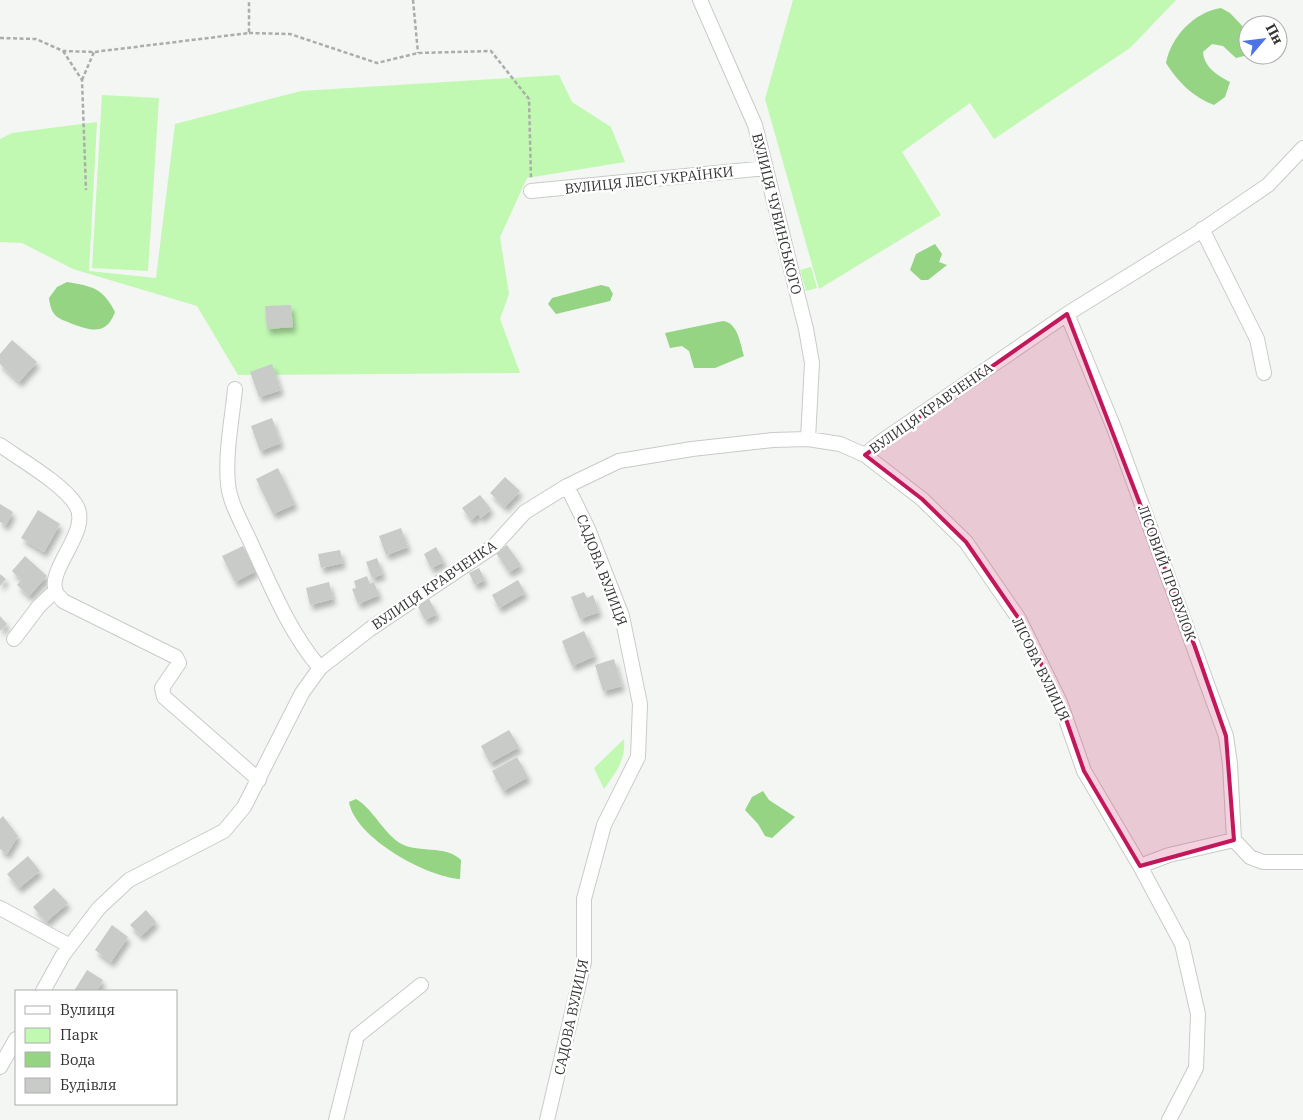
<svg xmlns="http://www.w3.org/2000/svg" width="1303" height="1120" font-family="'IBM Plex Serif',serif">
	<defs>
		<filter id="shadow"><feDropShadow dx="3" dy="5.5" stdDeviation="2.5" flood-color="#0004"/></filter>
	</defs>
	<rect width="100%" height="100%" fill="#f3f6f2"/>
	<!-- green -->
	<path fill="#c1f8b2" d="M 793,0 L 1176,0 L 1130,48 L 994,139 L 970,103 L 902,152 L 941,215 L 819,289 L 765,99 Z
		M 559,75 L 572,102 L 611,127 L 625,162 L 527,178 L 500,237 L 509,294 L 500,319 L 520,373 L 238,375 L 197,306 L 73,269 L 22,243 L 0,242 L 0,139 L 12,133 L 97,122 L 89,271 L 156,278 L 175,124 L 301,91 Z
		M 102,95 L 159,98 L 148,271 L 92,268 Z
		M 811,267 L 817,288 L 806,291 L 800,270 Z
		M 624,739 C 626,760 616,772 604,789 L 594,768 Z"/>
	<!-- water -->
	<path fill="#94d483" d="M 1221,8 L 1230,13 L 1248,32 L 1248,55 L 1236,58 L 1223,46 L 1212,44 L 1203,52 C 1204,67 1217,75 1230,82 L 1225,97 L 1214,105 C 1193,97 1178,82 1166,63 C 1171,37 1194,12 1221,8 Z
		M 935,244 L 942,254 L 939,262 L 947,265 L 928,280 L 921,280 L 910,270 L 916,254 Z
		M 67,282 C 92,286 103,288 115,312 C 106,337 89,330 70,323 C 66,321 59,319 56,316 C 51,311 50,305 49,298 L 57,287 Z
		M 601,285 L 609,287 L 613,294 L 610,301 L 556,314 L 548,304 L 552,298 Z
		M 723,321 C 738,323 740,343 744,356 L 715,368 L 694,368 L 689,351 L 682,346 L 670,348 L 665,333 Z
		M 763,791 L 769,800 L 795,817 L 772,838 L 765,836 L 758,824 L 745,810 L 752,797 Z
		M 356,799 C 375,810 385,838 406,846 C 424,852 447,846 461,860 L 460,879 C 427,877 355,838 349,802 Z"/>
	<!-- building -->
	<path fill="#c8cbc7" filter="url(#shadow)" d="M 291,305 L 293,327 L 267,329 L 265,306 Z
		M 12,340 L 37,362 L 19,382 L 0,364 L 0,354 Z
		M 272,364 L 281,390 L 259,397 L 250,372 Z
		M 272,418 L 281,443 L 260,451 L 251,426 Z
		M 278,468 L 295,504 L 273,514 L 256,479 Z
		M 505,477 L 520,491 L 505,507 L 490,493 Z
		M 480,495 L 491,509 L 481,518 L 478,514 L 471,520 L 462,508 Z
		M 0,504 L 13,512 L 6,525 L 0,522 Z
		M 38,510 L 60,524 L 44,552 L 21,538 Z
		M 401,528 L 408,547 L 386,555 L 379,536 Z
		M 507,545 L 521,565 L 509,572 L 496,553 Z
		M 243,546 L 256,571 L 235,582 L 222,556 Z
		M 436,547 L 444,562 L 431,568 L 424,554 Z
		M 340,550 L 343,563 L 321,568 L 318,554 Z
		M 25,556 L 47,576 L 29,596 L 17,585 L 21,580 L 12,571 Z
		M 377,558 L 383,574 L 372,578 L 366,562 Z
		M 479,568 L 485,580 L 475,585 L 469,573 Z
		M 0,574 L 6,579 L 0,586 Z
		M 367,576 L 370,584 L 374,582 L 379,595 L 358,604 L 352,589 L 356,588 L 354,581 Z
		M 518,580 L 525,593 L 499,608 L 492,595 Z
		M 329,582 L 333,599 L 310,605 L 306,588 Z
		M 584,592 L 587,598 L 593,595 L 599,612 L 580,619 L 571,597 Z
		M 429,599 L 437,614 L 425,620 L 417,605 Z
		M 0,616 L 7,624 L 0,631 Z
		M 584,631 L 595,656 L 572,666 L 562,641 Z
		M 614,659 L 622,686 L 603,691 L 595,665 Z
		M 509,730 L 519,747 L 490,763 L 481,746 Z
		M 517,757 L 528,777 L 503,791 L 492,771 Z
		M 3,816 L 18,836 L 7,854 L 0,849 L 0,819 Z
		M 28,856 L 40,871 L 19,888 L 7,874 Z
		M 54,888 L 68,903 L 46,922 L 33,907 Z
		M 146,910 L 156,922 L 141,936 L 130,925 Z
		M 112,925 L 128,937 L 111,962 L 95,950 Z
		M 87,970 L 103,980 L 97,991 L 74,991 Z"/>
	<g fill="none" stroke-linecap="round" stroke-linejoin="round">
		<!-- minor casing -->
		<g stroke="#c8cbc8" stroke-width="16">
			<path id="minor" d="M 700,0 L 755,125 L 806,329 L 812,363 L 808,439
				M 531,191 L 766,168
				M 1202,229 L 1257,339 L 1264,373
				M 1067,314 L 1114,428 L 1226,736 L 1230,764 L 1234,840
				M 235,389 C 232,420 225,453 228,484 C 230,504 242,523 250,541 C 270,584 289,632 320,668
				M 0,445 C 21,460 63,484 76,505 C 92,531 46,569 56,592 C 57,595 61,598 63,601 L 176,657 L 179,663 L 162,688 L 164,697 L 259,780
				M 865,455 L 922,499 L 966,542 L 1019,619 L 1060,702 L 1084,771 L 1140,866 L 1182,944 L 1198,1014 L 1196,1068 L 1169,1120
				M 14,639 L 39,606 L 55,591
				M 1234,840 L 1250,857 L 1263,862 L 1303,862
				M 1140,866 L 1169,855 L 1234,840
				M 0,908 L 70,946
				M 43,991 L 63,955 L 99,908 L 129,880 L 224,831 L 244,807 L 302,693 L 320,668 L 370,629 L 494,546 L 525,512 L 567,486 L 619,461 L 692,449 L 773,440 L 808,439 L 840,444 L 865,455 L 882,441 L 1067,314 L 1196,234 L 1268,185 L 1303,148
				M 0,1067 L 16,1039
				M 336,1120 L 357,1036 L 421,985
				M 547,1120 L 584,962 L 584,899 L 604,825 L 638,757 L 640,704 L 622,616 L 588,529 L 567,486"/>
		</g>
		<!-- path -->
		<path stroke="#aaadaa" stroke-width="2.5" stroke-dasharray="4 2.5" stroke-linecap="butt" d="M 413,0 L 418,53
			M 249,33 L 290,34 L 377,63 L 418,53 L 491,51 L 529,99 L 531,179
			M 0,38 L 36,39 L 63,51 L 94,52 L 249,33 L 249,0
			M 63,51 L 82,80 L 86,190
			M 82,80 L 94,52"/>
		<!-- minor -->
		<use href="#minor" stroke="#fff" stroke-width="14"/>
	</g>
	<!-- marked area -->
	<path fill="#c2185b" fill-opacity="0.2" stroke="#c2185b" stroke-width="4" stroke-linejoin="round" d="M 1067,314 L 1195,647 L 1226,736 L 1234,840 L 1140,866 L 1084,771 L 1060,702 L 1019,619 L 966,542 L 922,499 L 865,455 Z"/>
	<g text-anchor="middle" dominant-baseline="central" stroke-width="5" stroke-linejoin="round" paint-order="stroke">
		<!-- street labels -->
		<g font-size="14" fill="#323332" stroke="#fff">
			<text transform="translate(649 180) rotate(-6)">ВУЛИЦЯ ЛЕСІ УКРАЇНКИ</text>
			<text transform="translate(777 214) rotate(76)">ВУЛИЦЯ ЧУБИНСЬКОГО</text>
			<text transform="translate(931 408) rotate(-35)">ВУЛИЦЯ КРАВЧЕНКА</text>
			<text transform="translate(602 570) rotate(69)">САДОВА ВУЛИЦЯ</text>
			<text transform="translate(1167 573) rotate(70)">ЛІСОВИЙ ПРОВУЛОК</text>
			<text transform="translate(434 585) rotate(-34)">ВУЛИЦЯ КРАВЧЕНКА</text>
			<text transform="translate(1041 669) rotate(64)">ЛІСОВА ВУЛИЦЯ</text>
			<text transform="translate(571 1017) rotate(-78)">САДОВА ВУЛИЦЯ</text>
		</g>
	</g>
	<!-- legend -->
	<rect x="15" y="990" width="162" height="115" fill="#ffffff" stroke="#adadad"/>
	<rect x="25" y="1006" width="25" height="8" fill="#ffffff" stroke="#adadad"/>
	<text x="60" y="1015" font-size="15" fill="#323332">Вулиця</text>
	<rect x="25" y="1028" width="25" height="15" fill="#c1f8b2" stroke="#adadad"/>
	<text x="60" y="1040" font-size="15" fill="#323332">Парк</text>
	<rect x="25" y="1052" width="25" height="15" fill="#94d483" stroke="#adadad"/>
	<text x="60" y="1065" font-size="15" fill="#323332">Вода</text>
	<rect x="25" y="1078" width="25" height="15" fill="#c8cbc7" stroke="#adadad"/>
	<text x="60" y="1090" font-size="15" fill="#323332">Будівля</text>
	<!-- north arrow -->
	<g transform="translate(1263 40) rotate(62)"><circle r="24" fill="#ffffff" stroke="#adadad"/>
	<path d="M0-4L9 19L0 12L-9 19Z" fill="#4d74e7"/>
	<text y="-8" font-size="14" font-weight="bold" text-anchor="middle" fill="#323332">Пн</text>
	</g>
</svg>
